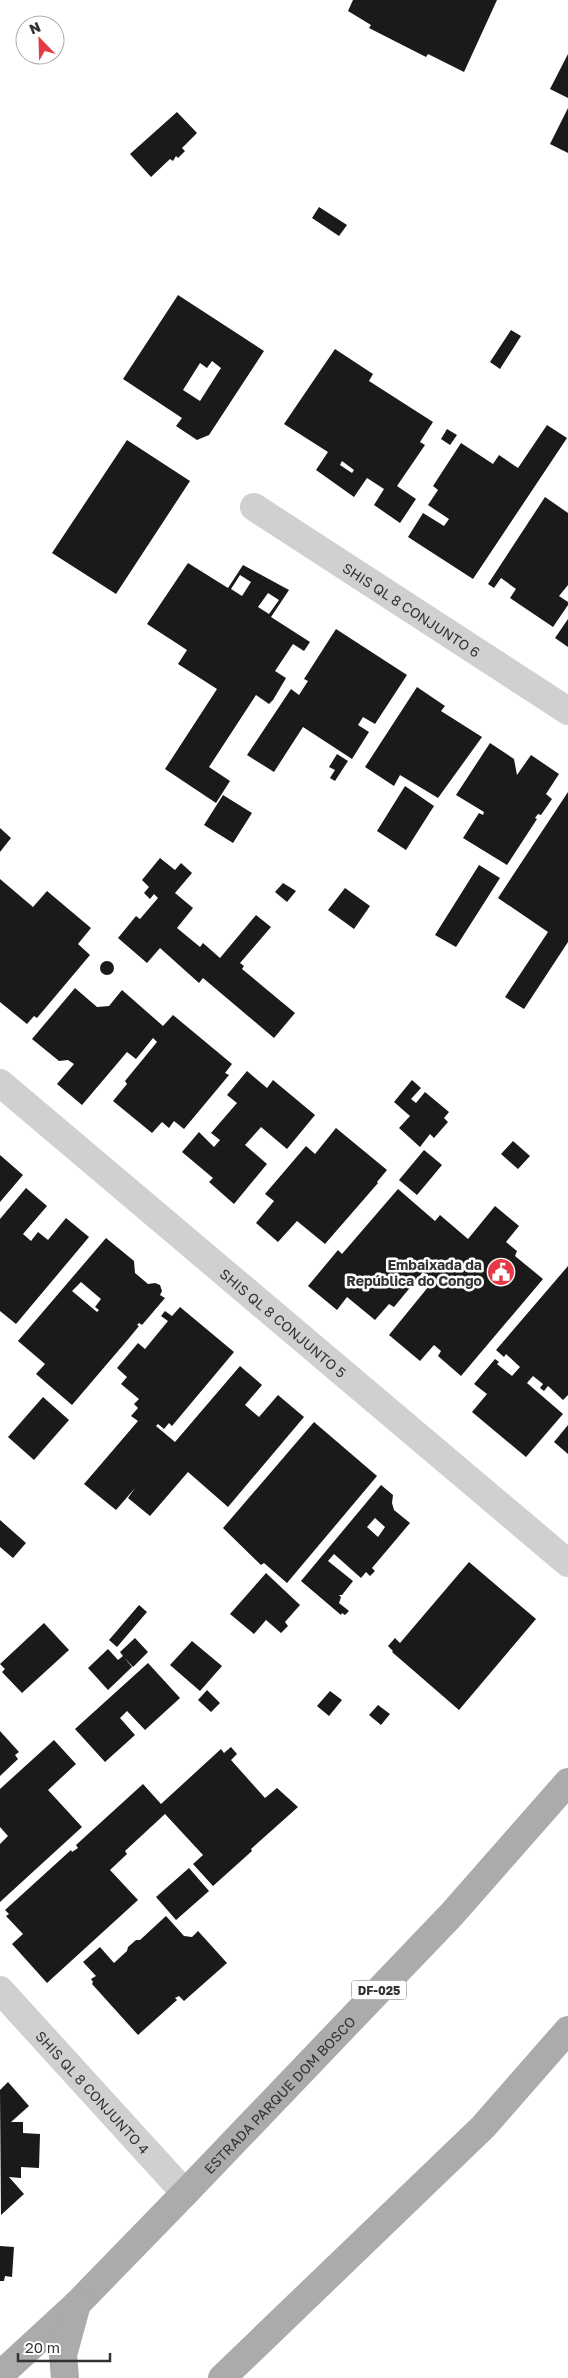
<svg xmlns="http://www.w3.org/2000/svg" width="568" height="2378" font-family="'Golos Text',sans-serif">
	<rect width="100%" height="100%" fill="#fff"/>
	<!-- building -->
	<path fill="#1a1a1a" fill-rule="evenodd" d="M 353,0 L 497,0 L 464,72 L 428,54 L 426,57 L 369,28 L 371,25 L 348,11 Z
		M 568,54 L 568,98 L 550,89 Z
		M 568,108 L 568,153 L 550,144 Z
		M 177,112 L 197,133 L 182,148 L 185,151 L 178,158 L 176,156 L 173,161 L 170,159 L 151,177 L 130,154 Z
		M 319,207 L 347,225 L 339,236 L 312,218 Z
		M 178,295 L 264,351 L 209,435 L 197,440 L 176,426 L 182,418 L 123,379 ZM 212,361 L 221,368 L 200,401 L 183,390 L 200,363 L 207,368 Z
		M 511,330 L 521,336 L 500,369 L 490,362 Z
		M 335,349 L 373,374 L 369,381 L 433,422 L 420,442 L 425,445 L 397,486 L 416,499 L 400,523 L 374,505 L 384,489 L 367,478 L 354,497 L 316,470 L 328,452 L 284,424 ZM 342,461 L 354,470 L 352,473 L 340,465 Z
		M 547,425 L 567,438 L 473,579 L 408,537 L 423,513 L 444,526 L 449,519 L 428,505 L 438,490 L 433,486 L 461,443 L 493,464 L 499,455 L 518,468 Z
		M 447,429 L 457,435 L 450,445 L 441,439 Z
		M 127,440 L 190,481 L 116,594 L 52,553 Z
		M 545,497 L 568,513 L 568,585 L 559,596 L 568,602 L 568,605 L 553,627 L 510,598 L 516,589 L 501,578 L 494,588 L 488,584 Z
		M 188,563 L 228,588 L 243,565 L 289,590 L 271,617 L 310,642 L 304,651 L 293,644 L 275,671 L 286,678 L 273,700 L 269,704 L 256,695 L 209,767 L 230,781 L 216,803 L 165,769 L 217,689 L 178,664 L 187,650 L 147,624 ZM 240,575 L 251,582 L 242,596 L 231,589 ZM 268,593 L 279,600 L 269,614 L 258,607 Z
		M 568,619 L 568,647 L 555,638 Z
		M 336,629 L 407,675 L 375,724 L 363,717 L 358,725 L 369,732 L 352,759 L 303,727 L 274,772 L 247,755 L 291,689 L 299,695 L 308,681 L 304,679 Z
		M 417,687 L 445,706 L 441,711 L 482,737 L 438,798 L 400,775 L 394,786 L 365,767 Z
		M 490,743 L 514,759 L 517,775 L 531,755 L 559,774 L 546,794 L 552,799 L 541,815 L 538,814 L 535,818 L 537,819 L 507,865 L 463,838 L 479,813 L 483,815 L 484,812 L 456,795 Z
		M 337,754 L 348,761 L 335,781 L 330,778 L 335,770 L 329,767 Z
		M 405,786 L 434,806 L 406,850 L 377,831 Z
		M 568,792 L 568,942 L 524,1009 L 505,997 L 548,932 L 498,898 Z
		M 223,795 L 252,813 L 233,843 L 204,825 Z
		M 0,828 L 11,838 L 0,852 Z
		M 160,858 L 175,870 L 181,863 L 192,873 L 175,893 L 193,908 L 177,928 L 200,947 L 203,943 L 220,958 L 256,915 L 271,927 L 240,963 L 244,966 L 242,969 L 295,1013 L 274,1038 L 203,978 L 199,983 L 160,948 L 147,963 L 118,938 L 136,916 L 140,919 L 158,898 L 154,894 L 150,899 L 144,893 L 149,887 L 142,880 Z
		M 479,865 L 500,878 L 456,947 L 435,935 Z
		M 0,879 L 33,907 L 47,891 L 91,928 L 78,944 L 90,955 L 37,1018 L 34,1016 L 27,1024 L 0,1002 Z
		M 283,883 L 296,891 L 287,902 L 275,892 Z
		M 345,888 L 370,906 L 354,929 L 328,910 Z
		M100 968a7 7 0 1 1 14 0a7 7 0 1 1-14 0Z
		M 75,988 L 97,1007 L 109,1006 L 122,990 L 163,1026 L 173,1015 L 232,1064 L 225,1073 L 229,1075 L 184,1129 L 174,1121 L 169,1128 L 162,1122 L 152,1133 L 113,1101 L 127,1084 L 125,1081 L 157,1042 L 153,1038 L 136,1059 L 127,1052 L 82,1105 L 57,1084 L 74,1064 L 68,1060 L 59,1061 L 32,1039 Z
		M 247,1071 L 267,1088 L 273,1080 L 315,1115 L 287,1149 L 261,1127 L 245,1145 L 267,1164 L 234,1204 L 209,1182 L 213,1178 L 182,1152 L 199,1132 L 214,1147 L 220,1140 L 211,1133 L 237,1103 L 227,1095 Z
		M 412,1080 L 421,1088 L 411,1099 L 416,1103 L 425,1092 L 449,1112 L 444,1118 L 448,1122 L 434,1138 L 430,1134 L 420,1147 L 399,1128 L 410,1116 L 394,1102 Z
		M 336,1128 L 387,1170 L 377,1182 L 378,1183 L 325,1244 L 297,1221 L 278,1242 L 256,1223 L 274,1201 L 265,1194 L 306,1146 L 315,1154 Z
		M 513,1141 L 530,1156 L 518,1169 L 501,1154 Z
		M 424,1150 L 442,1165 L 417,1195 L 399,1180 Z
		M 0,1155 L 23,1175 L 0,1202 Z
		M 26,1188 L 47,1206 L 23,1234 L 31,1241 L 38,1232 L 48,1240 L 66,1218 L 89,1237 L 16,1324 L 0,1311 L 0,1219 Z
		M 398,1189 L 435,1221 L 440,1215 L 468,1239 L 495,1206 L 519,1226 L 506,1242 L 517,1251 L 515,1256 L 543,1279 L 461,1376 L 438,1356 L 441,1351 L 434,1345 L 420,1361 L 389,1335 L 433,1281 L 423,1272 L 394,1307 L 389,1304 L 375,1320 L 347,1297 L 337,1310 L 308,1286 L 338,1250 L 342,1254 Z
		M 106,1238 L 134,1261 L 135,1273 L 148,1284 L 155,1283 L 160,1285 L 162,1291 L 160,1295 L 165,1298 L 142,1325 L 139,1323 L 137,1325 L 139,1326 L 130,1337 L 72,1405 L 36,1374 L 45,1364 L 18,1341 ZM 81,1282 L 101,1299 L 95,1307 L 99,1310 L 97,1312 L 72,1291 Z
		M 568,1266 L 568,1395 L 563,1400 L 548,1386 L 544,1391 L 540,1388 L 543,1384 L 533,1376 L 527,1383 L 563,1414 L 526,1457 L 472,1412 L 487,1394 L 474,1384 L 495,1359 L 499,1362 L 497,1364 L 512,1376 L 520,1367 L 506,1354 L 504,1357 L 496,1350 Z
		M 180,1307 L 234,1352 L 172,1426 L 169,1423 L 164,1429 L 158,1424 L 156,1426 L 175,1442 L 240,1366 L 262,1385 L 245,1405 L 259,1417 L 278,1395 L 304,1417 L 228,1507 L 188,1472 L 150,1516 L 128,1498 L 135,1488 L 116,1510 L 84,1484 L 138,1421 L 131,1416 L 138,1408 L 134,1404 L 139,1399 L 121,1384 L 127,1377 L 117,1368 L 138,1343 L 145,1349 L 168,1321 L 161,1316 L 165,1311 L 172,1316 Z
		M 43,1397 L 69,1420 L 34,1460 L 8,1437 Z
		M 314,1422 L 377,1476 L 287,1583 L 264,1563 L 261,1565 L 223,1528 Z
		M 568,1425 L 568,1454 L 554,1442 Z
		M 381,1485 L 393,1495 L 392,1503 L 394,1510 L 410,1523 L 372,1568 L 375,1571 L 370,1576 L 366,1572 L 361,1578 L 334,1554 L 328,1561 L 353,1581 L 342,1595 L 339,1595 L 341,1597 L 339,1603 L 349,1611 L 345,1615 L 342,1613 L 341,1615 L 301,1581 ZM 375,1518 L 385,1527 L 378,1537 L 367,1527 Z
		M 0,1520 L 26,1543 L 13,1558 L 0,1547 Z
		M 469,1562 L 536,1619 L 459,1710 L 392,1652 L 393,1651 L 388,1646 L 395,1638 L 400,1643 Z
		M 266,1573 L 300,1605 L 285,1622 L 288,1626 L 281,1633 L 266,1620 L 254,1634 L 230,1614 Z
		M 139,1605 L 147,1612 L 117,1647 L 109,1640 Z
		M 44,1623 L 69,1650 L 22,1693 L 2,1672 L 5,1669 L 0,1664 Z
		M 135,1638 L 148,1652 L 133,1667 L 124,1657 L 132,1667 L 108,1690 L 88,1668 L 108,1649 L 118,1660 L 123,1656 L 120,1652 Z
		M 192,1641 L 222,1666 L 200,1691 L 170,1665 Z
		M 148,1663 L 180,1698 L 145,1730 L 127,1711 L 120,1718 L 135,1735 L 105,1762 L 75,1729 Z
		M 207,1690 L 220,1703 L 211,1712 L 198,1700 Z
		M 330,1691 L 342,1700 L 329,1716 L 317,1706 Z
		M 378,1705 L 390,1714 L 381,1725 L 369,1715 Z
		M 0,1731 L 19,1752 L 15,1755 L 18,1759 L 0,1776 Z
		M 54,1740 L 76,1764 L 48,1790 L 82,1827 L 0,1902 L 0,1844 L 8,1836 L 0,1827 L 0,1789 Z
		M 231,1747 L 237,1754 L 231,1760 L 265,1798 L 277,1788 L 298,1807 L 251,1849 L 252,1851 L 213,1886 L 193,1864 L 203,1855 L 165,1814 L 125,1851 L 127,1854 L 110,1870 L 138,1900 L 47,1983 L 12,1944 L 23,1934 L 6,1916 L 9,1914 L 5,1910 L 71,1850 L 72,1852 L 78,1848 L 76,1845 L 143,1784 L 161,1804 L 221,1749 L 224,1753 Z
		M 189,1868 L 209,1891 L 176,1920 L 156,1897 Z
		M 166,1916 L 184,1936 L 192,1937 L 198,1931 L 227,1963 L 184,2001 L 179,1996 L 175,1998 L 177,2000 L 138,2035 L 92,1984 L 93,1982 L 91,1979 L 96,1976 L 83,1962 L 100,1947 L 114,1963 L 127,1951 L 128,1947 L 136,1940 L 140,1940 Z
		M 8,2082 L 29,2106 L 11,2122 L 23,2122 L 23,2133 L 40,2134 L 39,2168 L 21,2167 L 21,2178 L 9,2177 L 24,2194 L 1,2215 L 0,2090 Z
		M 0,2246 L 14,2247 L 12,2277 L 5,2276 L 4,2281 L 0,2281 Z"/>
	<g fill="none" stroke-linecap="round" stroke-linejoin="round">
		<!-- minor -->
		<g stroke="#d0d0d0" stroke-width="28">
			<path id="s1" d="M 254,507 L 568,711"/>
			<path id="s2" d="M 0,1083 L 568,1563"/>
			<path id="s3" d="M 0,1990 L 185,2193"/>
		</g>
		<!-- major -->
		<g stroke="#ababab" stroke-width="28">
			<path id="s4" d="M 0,2375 L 77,2304 L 185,2193 L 452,1914 L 568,1782"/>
			<path d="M 65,2378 L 63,2355 L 77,2304"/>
			<path d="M 222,2378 L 483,2127 L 568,2030"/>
		</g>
	</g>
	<!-- icons -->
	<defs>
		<g id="civic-disc" transform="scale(1.4375)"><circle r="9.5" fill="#e63946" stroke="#fff"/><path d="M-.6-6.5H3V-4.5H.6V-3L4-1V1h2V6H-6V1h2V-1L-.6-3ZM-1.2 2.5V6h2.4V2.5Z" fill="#fff"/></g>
	</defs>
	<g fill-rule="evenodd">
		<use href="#civic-disc" x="501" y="1272"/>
	</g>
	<g text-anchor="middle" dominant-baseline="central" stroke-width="5" stroke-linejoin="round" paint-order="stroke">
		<!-- shield labels -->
		<rect fill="#fff" stroke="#707070" stroke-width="1" x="351.5" y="1980.5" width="55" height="19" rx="4"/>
		<g font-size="12" font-weight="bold" fill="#333">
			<text x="379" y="1990">DF-025</text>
		</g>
		<!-- street labels -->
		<g font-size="14" fill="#333" stroke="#fff">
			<text stroke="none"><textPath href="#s1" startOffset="188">SHIS QL 8 CONJUNTO 6</textPath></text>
			<text stroke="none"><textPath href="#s2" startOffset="371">SHIS QL 8 CONJUNTO 5</textPath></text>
			<text stroke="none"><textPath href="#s3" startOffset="138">SHIS QL 8 CONJUNTO 4</textPath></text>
			<text stroke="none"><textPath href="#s4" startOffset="396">ESTRADA PARQUE DOM BOSCO</textPath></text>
		</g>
		<!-- poi labels -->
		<g font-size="14" font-weight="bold" fill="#333" stroke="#fff" text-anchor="end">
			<text x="482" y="1264">Embaixada da<tspan x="482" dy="16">República do Congo</tspan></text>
		</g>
	</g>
	<!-- north arrow -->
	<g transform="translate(40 40) rotate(337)"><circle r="24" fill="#ffffff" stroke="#adadad"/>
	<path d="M0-4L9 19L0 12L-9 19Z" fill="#e63946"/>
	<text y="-8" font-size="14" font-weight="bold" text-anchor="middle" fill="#333333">N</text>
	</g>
	<!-- scale -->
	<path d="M18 2353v8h92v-8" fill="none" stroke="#333333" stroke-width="2.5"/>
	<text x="25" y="2353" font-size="15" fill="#333333" stroke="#ffffff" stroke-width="4" paint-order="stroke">20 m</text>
</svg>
